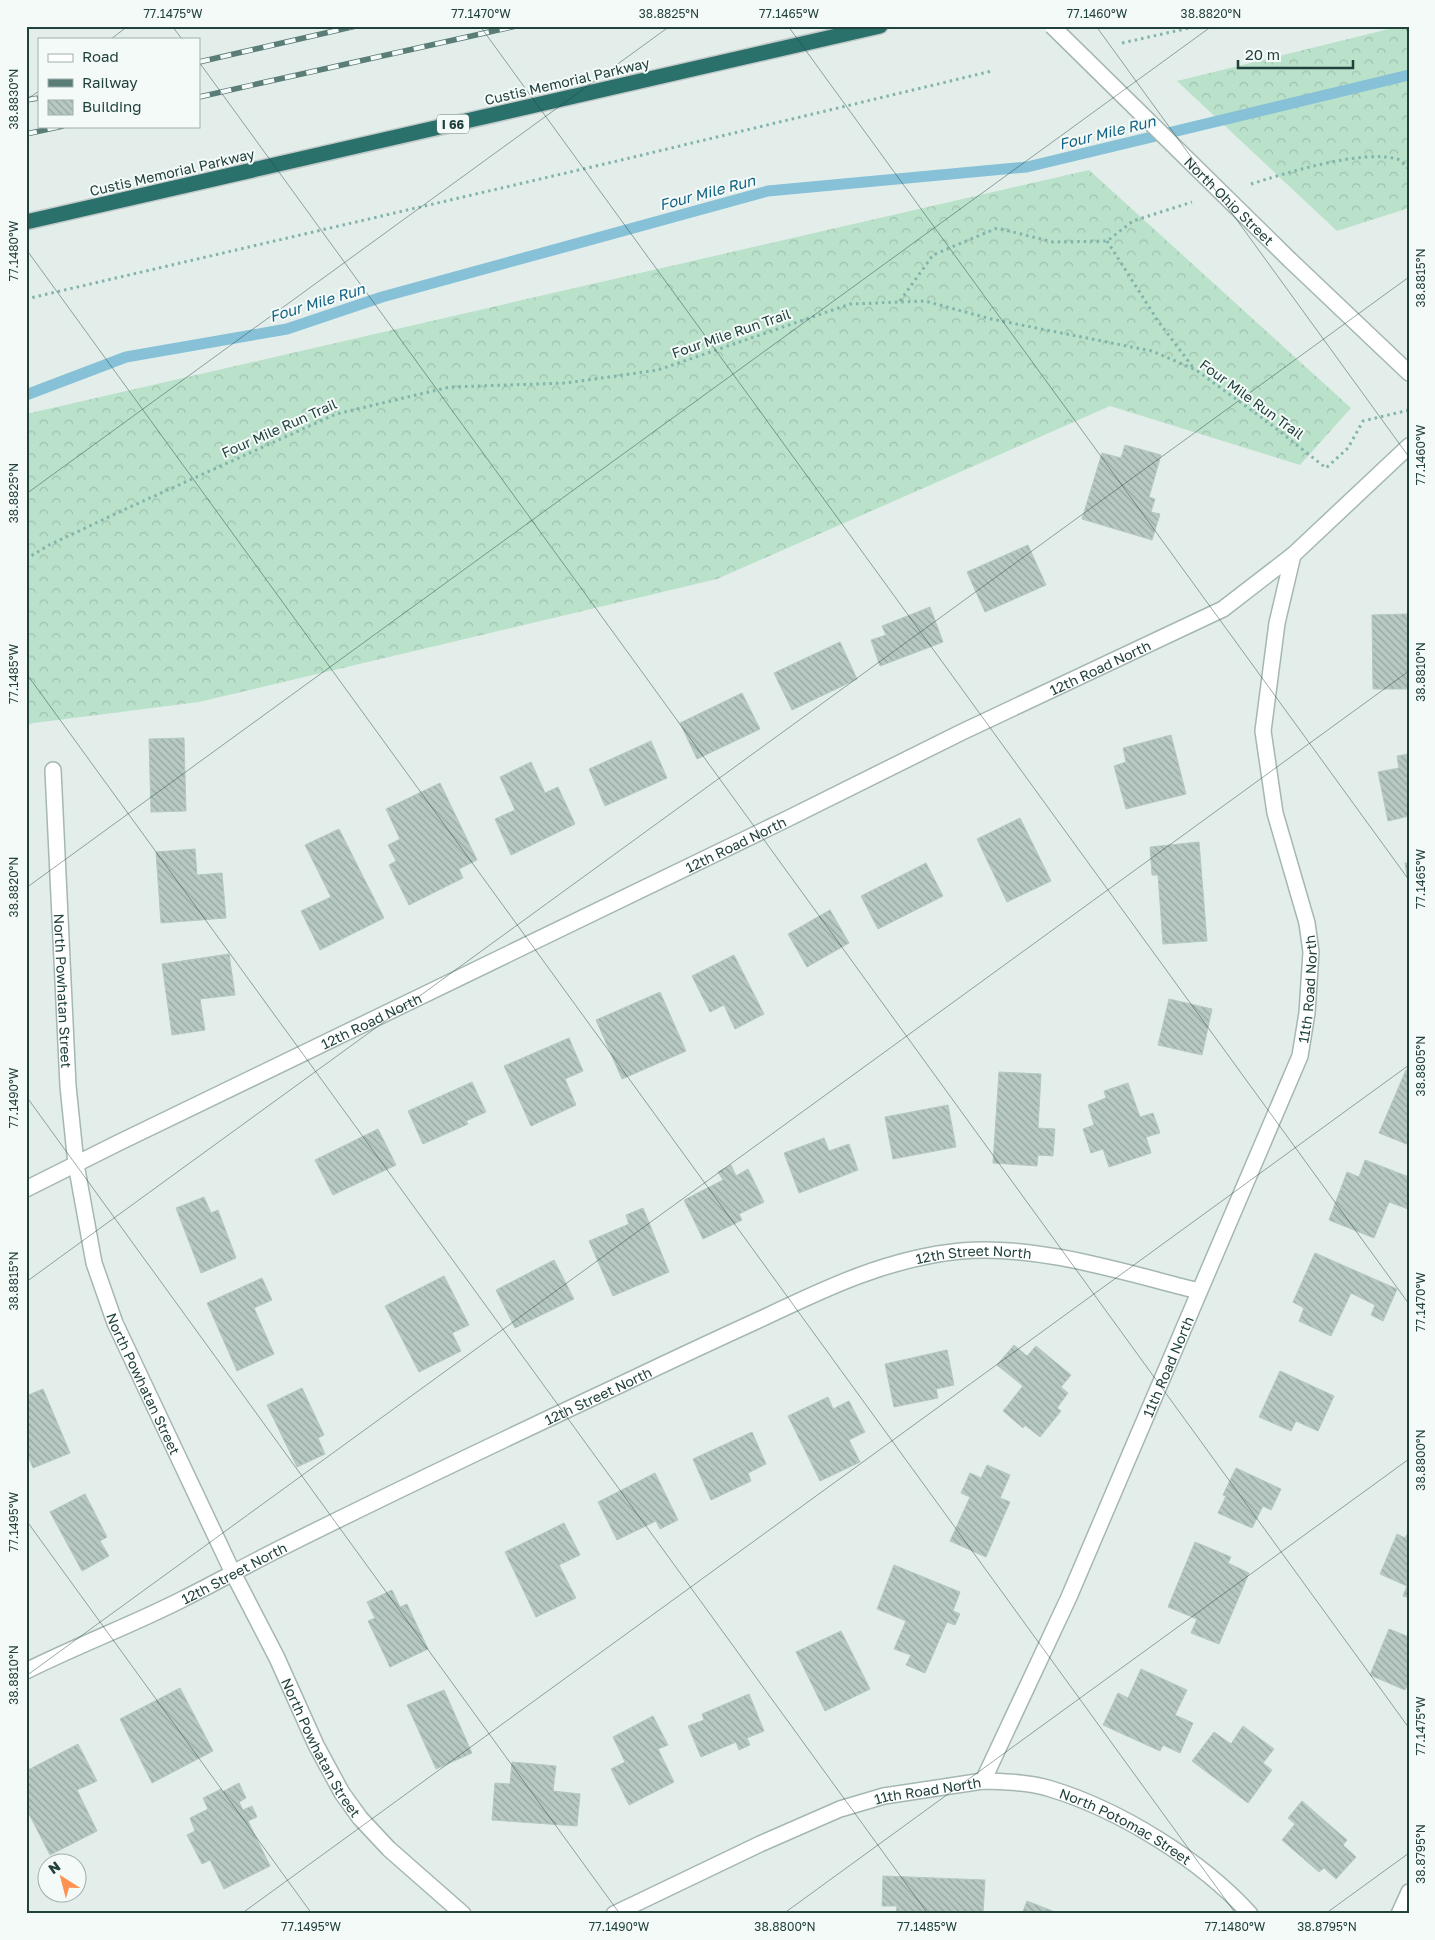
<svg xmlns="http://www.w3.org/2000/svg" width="1435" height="1940" font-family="'Golos Text',sans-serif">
	<defs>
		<pattern id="forest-crowns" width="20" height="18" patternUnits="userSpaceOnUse" patternTransform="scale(1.25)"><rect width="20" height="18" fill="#bae1ca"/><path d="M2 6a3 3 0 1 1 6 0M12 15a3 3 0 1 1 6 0" fill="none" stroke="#a0c2ae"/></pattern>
		<pattern id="building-back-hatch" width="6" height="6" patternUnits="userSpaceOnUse" patternTransform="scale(1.25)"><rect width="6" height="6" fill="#b8c9c4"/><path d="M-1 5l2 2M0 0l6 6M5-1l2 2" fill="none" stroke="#95a5a0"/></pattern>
	</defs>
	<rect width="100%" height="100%" fill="#e3eeeb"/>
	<!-- forest -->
	<path fill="url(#forest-crowns)" d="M 1401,26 L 1409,26 L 1409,208 L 1337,231 L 1177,81 Z
		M 1089,170 L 1351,408 L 1300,465 L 1110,406 L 717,579 L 199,702 L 26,724 L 26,414 Z"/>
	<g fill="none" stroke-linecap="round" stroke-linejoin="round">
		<!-- stream -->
		<path stroke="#87c1d7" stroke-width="11" d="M 26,395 L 126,357 L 287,329 L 382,297 L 768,191 L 1027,167 L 1409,75"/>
	</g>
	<!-- building -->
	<path fill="url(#building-back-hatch)" stroke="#b5c8c3" d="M 1125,445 L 1161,455 L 1149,497 L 1155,499 L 1151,512 L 1160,514 L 1152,540 L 1082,519 L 1102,453 L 1121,458 Z
		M 1028,545 L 1046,585 L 985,612 L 967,572 Z
		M 930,607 L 943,642 L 880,666 L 871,640 L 886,635 L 882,626 Z
		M 1408,614 L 1409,689 L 1373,689 L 1372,615 Z
		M 840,642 L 857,679 L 792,710 L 774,673 Z
		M 742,693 L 760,729 L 697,759 L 680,723 Z
		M 1171,735 L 1186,794 L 1126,809 L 1114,766 L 1126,762 L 1123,748 Z
		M 184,738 L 186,811 L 151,812 L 149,739 Z
		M 651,741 L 667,778 L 605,806 L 589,769 Z
		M 1409,754 L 1409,816 L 1388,821 L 1378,772 L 1399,768 L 1397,756 Z
		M 531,762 L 545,793 L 558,787 L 575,824 L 511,855 L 495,819 L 515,810 L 500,777 Z
		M 440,783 L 477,860 L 459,869 L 463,878 L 409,905 L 389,865 L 396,861 L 388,845 L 400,839 L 386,809 Z
		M 1020,818 L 1051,881 L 1007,902 L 977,839 Z
		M 339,829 L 384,918 L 320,950 L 301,911 L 331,897 L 305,845 Z
		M 1199,842 L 1207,941 L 1163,944 L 1158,875 L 1152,875 L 1150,847 Z
		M 195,849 L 197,875 L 222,873 L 226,918 L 161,923 L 156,852 Z
		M 926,863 L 943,896 L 878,929 L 861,896 Z
		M 1405,863 L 1409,863 L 1409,888 Z
		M 830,910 L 849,943 L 807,967 L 788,934 Z
		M 229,954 L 235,995 L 200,999 L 205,1030 L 172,1035 L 162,964 Z
		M 734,955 L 764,1014 L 735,1029 L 724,1005 L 710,1012 L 692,976 Z
		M 660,992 L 686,1051 L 622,1079 L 596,1020 Z
		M 1169,999 L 1212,1009 L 1202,1055 L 1158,1045 Z
		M 569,1038 L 583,1071 L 565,1079 L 576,1105 L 531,1126 L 504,1066 Z
		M 1406,1070 L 1409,1071 L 1409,1145 L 1379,1133 Z
		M 999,1072 L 1041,1074 L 1038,1128 L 1055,1129 L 1053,1156 L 1038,1155 L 1037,1166 L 993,1163 Z
		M 472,1082 L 486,1112 L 466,1121 L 468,1124 L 423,1144 L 408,1111 Z
		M 1128,1083 L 1140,1117 L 1153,1113 L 1160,1133 L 1146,1137 L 1151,1153 L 1109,1167 L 1103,1149 L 1091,1153 L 1083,1129 L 1094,1125 L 1088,1105 L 1106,1098 L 1104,1091 Z
		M 948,1105 L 956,1147 L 893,1159 L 885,1117 Z
		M 378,1129 L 396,1165 L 333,1195 L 315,1160 Z
		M 824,1138 L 829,1151 L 849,1144 L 858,1170 L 799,1193 L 784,1153 Z
		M 1365,1160 L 1409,1177 L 1408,1209 L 1389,1202 L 1374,1238 L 1329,1220 L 1347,1172 L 1359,1177 Z
		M 731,1165 L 736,1176 L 748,1169 L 764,1202 L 739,1214 L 742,1220 L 703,1239 L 684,1200 L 723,1180 L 718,1172 Z
		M 204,1197 L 211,1213 L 218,1210 L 236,1258 L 201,1273 L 176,1208 Z
		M 643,1208 L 669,1272 L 613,1296 L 589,1241 L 629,1224 L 626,1215 Z
		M 1315,1253 L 1397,1289 L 1383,1321 L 1371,1315 L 1375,1305 L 1351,1293 L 1331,1336 L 1299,1321 L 1304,1308 L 1293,1302 Z
		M 554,1260 L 574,1299 L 515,1328 L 496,1290 Z
		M 444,1276 L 469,1325 L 452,1333 L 461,1351 L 419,1372 L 385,1306 Z
		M 262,1278 L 272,1300 L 254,1308 L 274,1354 L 237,1371 L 207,1303 Z
		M 1014,1345 L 1027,1356 L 1036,1346 L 1071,1375 L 1061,1387 L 1068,1393 L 1057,1408 L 1061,1411 L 1040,1437 L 1025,1425 L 1023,1428 L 1003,1411 L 1023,1386 L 997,1365 Z
		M 947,1350 L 954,1385 L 936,1389 L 938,1398 L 894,1407 L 885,1364 Z
		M 1280,1371 L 1334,1396 L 1318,1431 L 1296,1421 L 1291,1431 L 1259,1417 Z
		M 302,1388 L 324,1435 L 318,1438 L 325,1454 L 297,1467 L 267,1405 Z
		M 43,1389 L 70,1453 L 33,1468 L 26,1451 L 26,1396 Z
		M 828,1397 L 833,1409 L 849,1401 L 865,1432 L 849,1440 L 860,1462 L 820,1481 L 788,1416 Z
		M 752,1432 L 766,1464 L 748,1473 L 751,1481 L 711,1500 L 693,1459 Z
		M 987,1465 L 1010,1475 L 1000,1498 L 1010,1502 L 986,1557 L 950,1541 L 970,1497 L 961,1493 L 970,1473 L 981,1478 Z
		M 1236,1468 L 1281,1489 L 1271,1510 L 1263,1506 L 1252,1528 L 1218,1513 L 1226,1496 L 1223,1495 Z
		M 655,1473 L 678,1520 L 660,1529 L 656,1521 L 617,1540 L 598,1502 Z
		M 85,1494 L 107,1537 L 100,1541 L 109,1556 L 82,1571 L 50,1512 Z
		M 564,1523 L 580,1555 L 559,1565 L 576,1598 L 536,1617 L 505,1552 Z
		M 1409,1531 L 1409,1598 L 1403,1596 L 1407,1586 L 1380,1574 L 1397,1534 L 1405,1538 Z
		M 1195,1542 L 1231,1557 L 1228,1563 L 1249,1573 L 1219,1644 L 1191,1633 L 1197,1619 L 1168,1607 Z
		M 894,1565 L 960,1592 L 953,1611 L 960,1614 L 955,1625 L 947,1622 L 925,1673 L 906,1665 L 911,1655 L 894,1649 L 906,1621 L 877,1609 Z
		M 392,1590 L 400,1607 L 407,1604 L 428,1649 L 390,1667 L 368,1621 L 375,1618 L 367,1602 Z
		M 1389,1629 L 1409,1637 L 1409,1681 L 1405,1690 L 1370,1675 Z
		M 841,1631 L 870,1689 L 825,1711 L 796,1652 Z
		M 1141,1669 L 1187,1690 L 1175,1715 L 1193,1723 L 1180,1753 L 1163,1745 L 1160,1751 L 1103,1725 L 1118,1693 L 1128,1698 Z
		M 180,1688 L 213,1751 L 152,1783 L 120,1719 Z
		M 444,1690 L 472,1753 L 436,1769 L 407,1705 Z
		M 749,1694 L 764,1731 L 747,1738 L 750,1745 L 739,1750 L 736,1742 L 701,1757 L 688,1726 L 704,1720 L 702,1714 Z
		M 653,1716 L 668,1745 L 658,1749 L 674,1782 L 629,1805 L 611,1769 L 625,1762 L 613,1737 Z
		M 1243,1726 L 1274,1749 L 1263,1763 L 1272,1770 L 1248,1803 L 1192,1761 L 1214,1732 L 1231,1744 Z
		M 78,1744 L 97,1781 L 77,1790 L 97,1831 L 50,1855 L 26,1808 L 26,1771 Z
		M 512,1762 L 556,1766 L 553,1791 L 580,1794 L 577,1826 L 492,1820 L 495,1783 L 510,1784 Z
		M 239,1783 L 246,1798 L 239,1802 L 243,1810 L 252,1806 L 257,1817 L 248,1821 L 270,1866 L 224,1889 L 210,1860 L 202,1864 L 187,1835 L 195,1831 L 190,1818 L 208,1809 L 203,1798 L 221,1789 L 222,1792 Z
		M 1302,1801 L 1347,1840 L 1343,1845 L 1356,1857 L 1336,1879 L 1324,1868 L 1319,1872 L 1282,1840 L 1295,1824 L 1288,1818 Z
		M 883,1876 L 985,1880 L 983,1914 L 896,1914 L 897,1906 L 882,1906 Z
		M 1027,1901 L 1060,1914 L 1022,1914 Z"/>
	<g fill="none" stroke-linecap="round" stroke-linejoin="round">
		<!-- minor casing -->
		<g stroke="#a5b7b3" stroke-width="18">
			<g id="minor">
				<path d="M 1290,260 L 1409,373"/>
				<path id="s1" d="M 53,770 L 68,1086 L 76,1164 L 94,1263 L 115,1323 L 233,1573 L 277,1658 L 316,1745 L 342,1793 L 360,1818 L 389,1849 L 463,1914"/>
				<path id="s2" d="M 26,1189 L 118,1143 L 787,819 L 962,732 L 1223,609 L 1293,555 L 1409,446"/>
				<path id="s3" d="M 26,1671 C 78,1645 132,1625 183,1599 C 215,1583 247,1565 279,1549 C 393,1492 509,1437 624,1383 C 670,1361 717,1339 763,1318 C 828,1287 889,1258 961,1251 C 1037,1244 1126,1273 1199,1291"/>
				<path id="s4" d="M 983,1781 C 1006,1782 1029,1782 1051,1789 C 1120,1810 1201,1860 1250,1914"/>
				<path id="s5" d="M 614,1914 L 760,1844 L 840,1809 L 884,1796 L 983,1781 L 1069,1597 L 1300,1056 L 1307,1013 L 1311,952 L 1307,923 L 1275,813 L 1263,731 L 1277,623 L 1293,555"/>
				<path d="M 1399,1914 L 1409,1892"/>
			</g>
		</g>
		<!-- highway casing -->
		<g stroke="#c1cac9" stroke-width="18">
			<path id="highway" d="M 26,222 L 880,26"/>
		</g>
		<!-- path -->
		<path stroke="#81b4ab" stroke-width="3" stroke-dasharray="2.5 4" stroke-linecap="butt" d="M 1122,43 L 1198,26
			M 1251,184 C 1286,173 1362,149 1397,159 C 1402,160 1405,166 1409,169
			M 1107,241 L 1158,321 L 1195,370
			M 26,299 L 613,162 L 992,71
			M 900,301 L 933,255 L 997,228 L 1053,242 L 1107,241 L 1133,221 L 1192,202
			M 26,559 L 49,545 L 130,507 L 336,414 L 450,387 L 566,383 L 658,370 L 850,304 L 925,301 L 991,319 L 1152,351 L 1196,370 L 1269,423 L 1326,468 L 1348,448 L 1363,421 L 1409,410"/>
		<!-- minor -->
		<use href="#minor" stroke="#fff" stroke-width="15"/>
		<!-- highway -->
		<use href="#highway" stroke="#2a706b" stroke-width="15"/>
		<!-- rail casing -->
		<g stroke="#5b7d78" stroke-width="5.5">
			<path id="rail" d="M 199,62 L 356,26
				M 199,97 L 516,26
				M 26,100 L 39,98
				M 26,134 L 63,126"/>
		</g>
		<!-- rail -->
		<use href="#rail" stroke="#f4faf8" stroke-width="4" stroke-dasharray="11" stroke-linecap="butt"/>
		<!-- minor-bridge casing -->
		<g stroke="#a5b7b3" stroke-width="18" stroke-linecap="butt">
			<g id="minor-bridge">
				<path id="s6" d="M 1052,26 L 1290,260"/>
			</g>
		</g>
		<!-- minor-bridge -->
		<use href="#minor-bridge" stroke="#fff" stroke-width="15"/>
	</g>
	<!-- ticks -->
	<path fill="none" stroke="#21413d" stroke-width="1" stroke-opacity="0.45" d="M 172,26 L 182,39M 480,26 L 1409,1304M 788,26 L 1409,880M 1096,26 L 1409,457M 1404,26 L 1409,33M 111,39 L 128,26M 199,62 L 1409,1728M 26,100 L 39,91M 26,249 L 1236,1914M 26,494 L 670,26M 26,673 L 928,1914M 26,888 L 1212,26M 26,1096 L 620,1914M 26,1282 L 1409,277M 26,1520 L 312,1914M 26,1676 L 1409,671M 241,1914 L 1409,1065M 783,1914 L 1409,1459M 1325,1914 L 1409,1853"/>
	<g text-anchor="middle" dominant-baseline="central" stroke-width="4" stroke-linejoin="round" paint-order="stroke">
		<!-- shield labels -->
		<rect fill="#f4faf8" stroke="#607875" stroke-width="1" x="437" y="114.5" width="32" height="19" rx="4"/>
		<g font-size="12" font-weight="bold" fill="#21413d">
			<text x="453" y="124">I 66</text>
		</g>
		<!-- street labels -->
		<g font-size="14" fill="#21413d" stroke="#f4faf8">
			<text transform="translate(567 81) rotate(-13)">Custis Memorial Parkway</text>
			<text transform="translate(172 172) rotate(-13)">Custis Memorial Parkway</text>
			<text stroke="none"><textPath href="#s6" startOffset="249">North Ohio Street</textPath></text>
			<text transform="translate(731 333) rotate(-19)">Four Mile Run Trail</text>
			<text transform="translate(1252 399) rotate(36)">Four Mile Run Trail</text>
			<text transform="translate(279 428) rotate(-24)">Four Mile Run Trail</text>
			<text stroke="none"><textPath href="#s2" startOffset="1194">12th Road North</textPath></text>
			<text stroke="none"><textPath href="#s2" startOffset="789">12th Road North</textPath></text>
			<text stroke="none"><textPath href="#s5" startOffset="1254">11th Road North</textPath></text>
			<text stroke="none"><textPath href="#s1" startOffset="221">North Powhatan Street</textPath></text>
			<text stroke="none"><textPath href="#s2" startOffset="384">12th Road North</textPath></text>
			<text stroke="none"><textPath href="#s3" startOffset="1040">12th Street North</textPath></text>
			<text stroke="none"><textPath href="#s5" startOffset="849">11th Road North</textPath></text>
			<text stroke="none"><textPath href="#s1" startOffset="626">North Powhatan Street</textPath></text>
			<text stroke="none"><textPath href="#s3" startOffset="635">12th Street North</textPath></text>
			<text stroke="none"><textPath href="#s3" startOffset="230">12th Street North</textPath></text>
			<text stroke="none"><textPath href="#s1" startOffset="1031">North Powhatan Street</textPath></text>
			<text stroke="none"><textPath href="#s5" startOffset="339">11th Road North</textPath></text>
			<text stroke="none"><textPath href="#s4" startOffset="152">North Potomac Street</textPath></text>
		</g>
		<!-- water labels -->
		<g font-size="15" font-style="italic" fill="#156383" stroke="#f4faf8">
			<text transform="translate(1107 132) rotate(-14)">Four Mile Run</text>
			<text transform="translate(707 192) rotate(-15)">Four Mile Run</text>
			<text transform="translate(317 302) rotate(-17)">Four Mile Run</text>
		</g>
	</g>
	<!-- border -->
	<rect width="1435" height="1940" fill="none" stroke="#f4faf8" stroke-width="55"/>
	<!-- legend -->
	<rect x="38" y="38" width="162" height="90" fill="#f4faf8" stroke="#a0b0ad"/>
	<rect x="48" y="54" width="25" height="8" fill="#ffffff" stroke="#a0b0ad"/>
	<text x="82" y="62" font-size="15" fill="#21413d">Road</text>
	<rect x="48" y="79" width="25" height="8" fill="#5b7d78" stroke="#a0b0ad"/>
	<text x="82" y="88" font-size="15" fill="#21413d">Railway</text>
	<rect x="48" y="100" width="25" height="15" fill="url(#building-back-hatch)" stroke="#a0b0ad"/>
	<text x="82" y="112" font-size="15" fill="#21413d">Building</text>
	<!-- north arrow -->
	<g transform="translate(62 1878) rotate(324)"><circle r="24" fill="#f4faf8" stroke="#a0b0ad"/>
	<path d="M0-4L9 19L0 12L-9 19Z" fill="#fd9252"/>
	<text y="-8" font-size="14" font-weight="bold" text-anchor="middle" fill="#21413d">N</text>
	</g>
	<!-- scale -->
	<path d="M1238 60v8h115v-8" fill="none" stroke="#21413d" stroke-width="2.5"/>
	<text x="1245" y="60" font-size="15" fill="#21413d" stroke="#f4faf8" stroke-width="4" paint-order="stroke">20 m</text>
	<rect x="28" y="28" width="1380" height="1884" fill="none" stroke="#21413d" stroke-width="2"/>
	<g font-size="12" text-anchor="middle" fill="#21413d">
		<text x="173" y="18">77.1475°W</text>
		<text x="481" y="18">77.1470°W</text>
		<text x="669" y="18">38.8825°N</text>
		<text x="789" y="18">77.1465°W</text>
		<text x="1097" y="18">77.1460°W</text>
		<text x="1211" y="18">38.8820°N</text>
		<text transform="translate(14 99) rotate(-90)" y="4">38.8830°N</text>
		<text transform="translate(14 251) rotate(-90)" y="4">77.1480°W</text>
		<text transform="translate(1421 278) rotate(-90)" y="4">38.8815°N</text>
		<text transform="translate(1421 455) rotate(-90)" y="4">77.1460°W</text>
		<text transform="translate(14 493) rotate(-90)" y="4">38.8825°N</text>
		<text transform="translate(1421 672) rotate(-90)" y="4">38.8810°N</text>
		<text transform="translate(14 674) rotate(-90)" y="4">77.1485°W</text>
		<text transform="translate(1421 879) rotate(-90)" y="4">77.1465°W</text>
		<text transform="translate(14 887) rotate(-90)" y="4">38.8820°N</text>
		<text transform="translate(1421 1066) rotate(-90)" y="4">38.8805°N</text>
		<text transform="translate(14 1098) rotate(-90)" y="4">77.1490°W</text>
		<text transform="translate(14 1281) rotate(-90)" y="4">38.8815°N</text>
		<text transform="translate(1421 1302) rotate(-90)" y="4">77.1470°W</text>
		<text transform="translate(1421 1460) rotate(-90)" y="4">38.8800°N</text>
		<text transform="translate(14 1522) rotate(-90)" y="4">77.1495°W</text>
		<text transform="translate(14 1675) rotate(-90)" y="4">38.8810°N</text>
		<text transform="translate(1421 1726) rotate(-90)" y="4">77.1475°W</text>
		<text transform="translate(1421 1854) rotate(-90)" y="4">38.8795°N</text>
		<text x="311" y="1931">77.1495°W</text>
		<text x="619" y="1931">77.1490°W</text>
		<text x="785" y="1931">38.8800°N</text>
		<text x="927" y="1931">77.1485°W</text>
		<text x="1235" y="1931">77.1480°W</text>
		<text x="1327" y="1931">38.8795°N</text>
	</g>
</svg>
